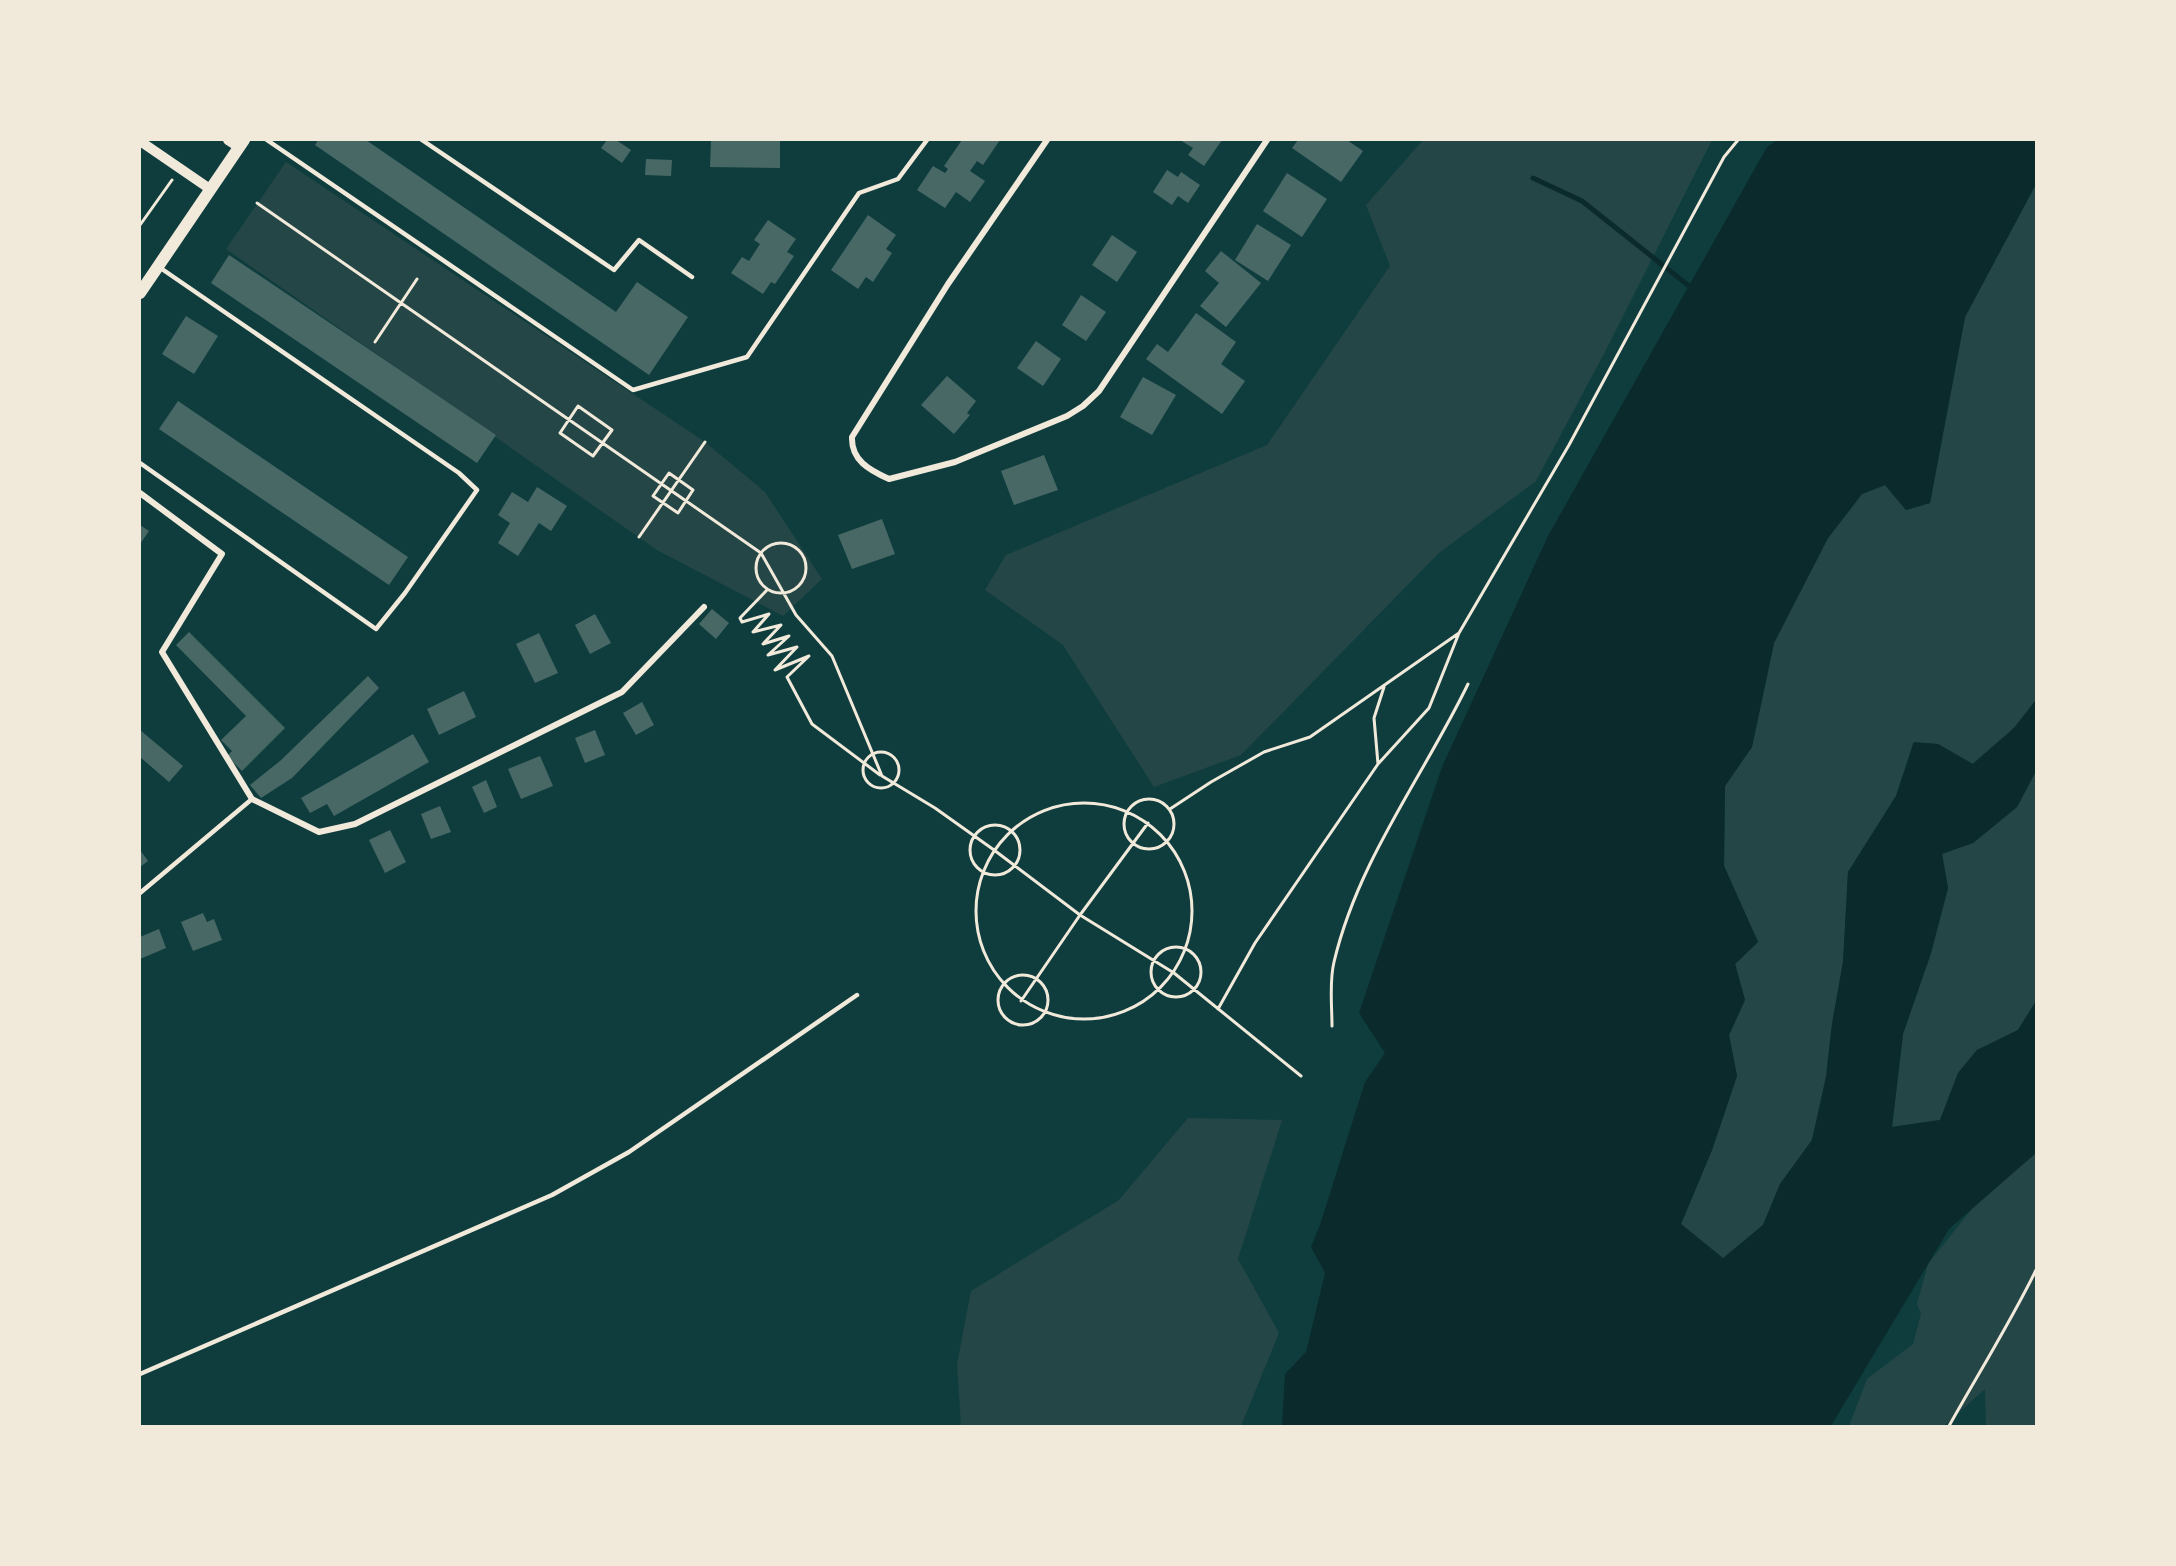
<svg xmlns="http://www.w3.org/2000/svg" width="2176" height="1566" font-family="'IBM Plex Sans',sans-serif">
	<rect width="100%" height="100%" fill="#0f3d3e"/>
	<!-- green -->
	<path fill="#244646" d="M 1423,140 L 1712,140 L 1606,350 L 1536,481 L 1439,553 L 1241,755 L 1154,787 L 1063,645 L 985,590 L 1006,555 L 1267,445 L 1390,266 L 1366,205 Z
		M 286,162 L 705,442 L 765,492 L 822,579 L 783,616 L 657,550 L 226,249 Z
		M 2036,184 L 2036,700 L 2014,728 L 1972,764 L 1938,744 L 1913,743 L 1896,796 L 1848,872 L 1843,962 L 1832,1024 L 1826,1077 L 1812,1140 L 1780,1184 L 1763,1225 L 1723,1259 L 1681,1224 L 1712,1150 L 1737,1076 L 1729,1035 L 1745,1000 L 1735,964 L 1758,942 L 1724,866 L 1725,786 L 1752,747 L 1774,643 L 1828,538 L 1862,494 L 1885,485 L 1906,510 L 1930,503 L 1965,317 Z
		M 2036,771 L 2036,1001 L 2018,1030 L 1977,1050 L 1958,1073 L 1940,1120 L 1892,1127 L 1903,1034 L 1931,953 L 1948,888 L 1942,853 L 1973,843 L 2017,807 Z
		M 2036,1112 L 2036,1426 L 1986,1426 L 1985,1389 L 1944,1426 L 1849,1426 L 1867,1379 L 1913,1344 L 1921,1314 L 1917,1304 L 1928,1264 L 1971,1210 L 1991,1155 Z
		M 1188,1118 L 1282,1120 L 1238,1259 L 1279,1333 L 1241,1426 L 961,1426 L 957,1364 L 971,1291 L 1119,1200 Z"/>
	<!-- water -->
	<path fill="#0a2a2b" d="M 1777,140 L 2036,140 L 2036,184 L 1965,317 L 1930,503 L 1906,510 L 1885,485 L 1862,494 L 1828,538 L 1774,643 L 1752,747 L 1725,786 L 1724,866 L 1758,942 L 1735,964 L 1745,1000 L 1729,1035 L 1737,1076 L 1712,1150 L 1681,1224 L 1723,1258 L 1763,1225 L 1780,1184 L 1812,1140 L 1826,1077 L 1832,1024 L 1843,962 L 1848,872 L 1896,796 L 1914,742 L 1938,744 L 1973,764 L 2014,728 L 2036,700 L 2036,771 L 2017,807 L 1973,843 L 1942,854 L 1948,888 L 1931,953 L 1903,1034 L 1892,1127 L 1940,1120 L 1958,1073 L 1977,1050 L 2018,1030 L 2036,1001 L 2036,1153 L 1949,1229 L 1831,1426 L 1282,1426 L 1285,1374 L 1306,1352 L 1325,1273 L 1311,1247 L 1320,1225 L 1365,1082 L 1385,1053 L 1359,1013 L 1442,767 L 1548,536 L 1767,147 Z"/>
	<g fill="none" stroke-linecap="round" stroke-linejoin="round">
		<!-- stream -->
		<path stroke="#0a2a2b" stroke-width="5" d="M 1533,178 L 1582,201 L 1689,286"/>
	</g>
	<!-- building -->
	<path fill="#486865" d="M 318,140 L 366,140 L 616,312 L 637,282 L 688,317 L 649,375 L 315,145 Z
		M 607,140 L 616,140 L 631,150 L 622,163 L 601,148 Z
		M 711,140 L 780,140 L 780,168 L 710,167 Z
		M 962,140 L 1000,140 L 983,165 L 977,161 L 970,171 L 985,181 L 970,202 L 956,192 L 945,208 L 917,190 L 933,166 L 945,173 L 948,169 L 944,166 Z
		M 1180,140 L 1222,140 L 1204,166 L 1188,155 L 1193,148 Z
		M 1298,140 L 1347,140 L 1363,151 L 1341,182 L 1292,148 Z
		M 646,159 L 672,160 L 671,176 L 645,175 Z
		M 1167,170 L 1178,177 L 1181,172 L 1200,185 L 1188,203 L 1178,196 L 1172,205 L 1153,192 Z
		M 1287,173 L 1327,199 L 1302,237 L 1263,211 Z
		M 868,215 L 896,235 L 886,249 L 892,253 L 873,282 L 866,277 L 858,289 L 831,270 Z
		M 768,220 L 796,239 L 787,252 L 794,256 L 775,284 L 771,282 L 763,294 L 731,273 L 742,257 L 749,261 L 760,244 L 754,240 Z
		M 1257,224 L 1291,245 L 1268,281 L 1235,260 Z
		M 1112,235 L 1137,252 L 1117,282 L 1092,265 Z
		M 1221,251 L 1261,283 L 1226,327 L 1200,306 L 1219,283 L 1205,271 Z
		M 229,255 L 496,435 L 477,463 L 211,283 Z
		M 1081,295 L 1106,312 L 1086,341 L 1062,325 Z
		M 1196,313 L 1236,342 L 1221,364 L 1245,381 L 1222,414 L 1146,359 L 1157,344 L 1168,352 Z
		M 186,316 L 218,336 L 194,374 L 162,354 Z
		M 1036,341 L 1061,359 L 1043,386 L 1017,368 Z
		M 947,376 L 976,401 L 967,413 L 970,415 L 954,434 L 921,405 Z
		M 1143,377 L 1176,395 L 1152,435 L 1120,417 Z
		M 178,401 L 408,557 L 389,585 L 159,429 Z
		M 1044,455 L 1058,490 L 1014,505 L 1001,471 Z
		M 537,487 L 567,506 L 551,531 L 539,523 L 518,556 L 498,543 L 510,523 L 498,515 L 512,492 L 528,502 Z
		M 882,519 L 895,554 L 852,569 L 838,535 Z
		M 140,525 L 149,531 L 140,544 Z
		M 712,609 L 729,623 L 716,639 L 699,624 Z
		M 595,614 L 611,643 L 590,654 L 575,625 Z
		M 189,632 L 285,728 L 242,771 L 227,756 L 232,751 L 221,740 L 246,716 L 176,645 Z
		M 539,633 L 558,673 L 535,683 L 516,644 Z
		M 368,676 L 379,688 L 292,778 L 261,798 L 250,785 L 280,761 Z
		M 464,691 L 476,717 L 439,735 L 427,709 Z
		M 642,702 L 654,725 L 636,735 L 623,713 Z
		M 140,730 L 183,766 L 169,782 L 140,757 Z
		M 595,730 L 605,755 L 585,763 L 575,738 Z
		M 413,734 L 429,762 L 334,816 L 327,804 L 310,813 L 301,798 Z
		M 540,756 L 553,786 L 521,799 L 508,769 Z
		M 486,780 L 497,807 L 484,813 L 472,787 Z
		M 440,806 L 451,832 L 431,839 L 421,814 Z
		M 390,830 L 406,862 L 385,873 L 369,840 Z
		M 140,850 L 148,861 L 140,867 Z
		M 203,913 L 207,922 L 214,919 L 222,940 L 193,951 L 181,922 Z
		M 159,929 L 166,948 L 140,959 L 140,937 Z"/>
	<g fill="none" stroke-linecap="round" stroke-linejoin="round">
		<!-- path -->
		<path stroke="#f1e9da" stroke-width="3" d="M 257,203 L 761,553 L 796,615 L 832,656 L 882,776 L 935,808 L 994,850 L 1080,915 L 1174,973 L 1301,1076
			M 140,225 L 172,180
			M 375,342 L 417,279
			M 578,406 L 612,430 L 593,456 L 560,433 Z
			M 669,473 L 693,490 L 678,513 L 653,496 Z
			M 639,537 L 705,442
			M756 568a25 25 0 1 1 50 0a25 25 0 1 1-50 0Z
			M 767,590 L 740,618 L 742,622 L 769,614 L 753,632 L 781,625 L 763,644 L 789,636 L 768,655 L 797,647 L 775,670 L 809,656 L 787,677 L 812,724 L 880,775
			M863 770a18 18 0 1 1 36 0a18 18 0 1 1-36 0Z
			M 1378,764 L 1374,718 L 1384,687
			M1124 824a25 25 0 1 1 50 0a25 25 0 1 1-50 0Z
			M976 911a108 108 0 1 1 216 0a108 108 0 1 1-216 0Z
			M 1170,809 L 1211,782 L 1264,752 L 1310,737 L 1459,633
			M970 850a25 25 0 1 1 50 0a25 25 0 1 1-50 0Z
			M1151 972a25 25 0 1 1 50 0a25 25 0 1 1-50 0Z
			M998 1000a25 25 0 1 1 50 0a25 25 0 1 1-50 0Z
			M 1021,1001 L 1080,915 L 1148,823
			M 1218,1009 L 1255,943 L 1378,764 L 1429,708 L 1459,633 L 1569,445 L 1724,157 L 1738,140
			M 1332,1026 C 1332,1006 1329,982 1334,962 C 1358,860 1423,777 1468,684
			M 1949,1426 C 1978,1374 2010,1323 2036,1270"/>
		<!-- service -->
		<path stroke="#f1e9da" stroke-width="4.5" d="M 267,140 L 633,390 L 747,357 L 859,193 L 898,179 L 927,140
			M 422,140 L 614,270 L 639,240 L 692,277
			M 140,463 L 376,629 L 405,593 L 477,490 L 459,473 L 159,267
			M 140,893 L 252,799
			M 140,1374 L 552,1195 L 629,1152 L 857,995"/>
		<!-- minor -->
		<path stroke="#f1e9da" stroke-width="6" d="M 1047,140 L 948,284 L 852,437 C 851,460 869,470 889,479 L 955,462 L 1067,416 L 1083,406 L 1099,391 L 1267,140
			M 140,493 L 222,554 L 162,652 L 252,799 L 319,832 L 355,824 L 622,692 L 704,607"/>
		<!-- tertiary -->
		<path stroke="#f1e9da" stroke-width="10" d="M 228,140 L 239,147
			M 140,141 L 210,189"/>
		<!-- secondary -->
		<path stroke="#f1e9da" stroke-width="12" d="M 140,293 L 244,140"/>
	</g>
	<!-- border -->
	<rect width="2176" height="1566" fill="none" stroke="#f1e9da" stroke-width="282"/>
</svg>
